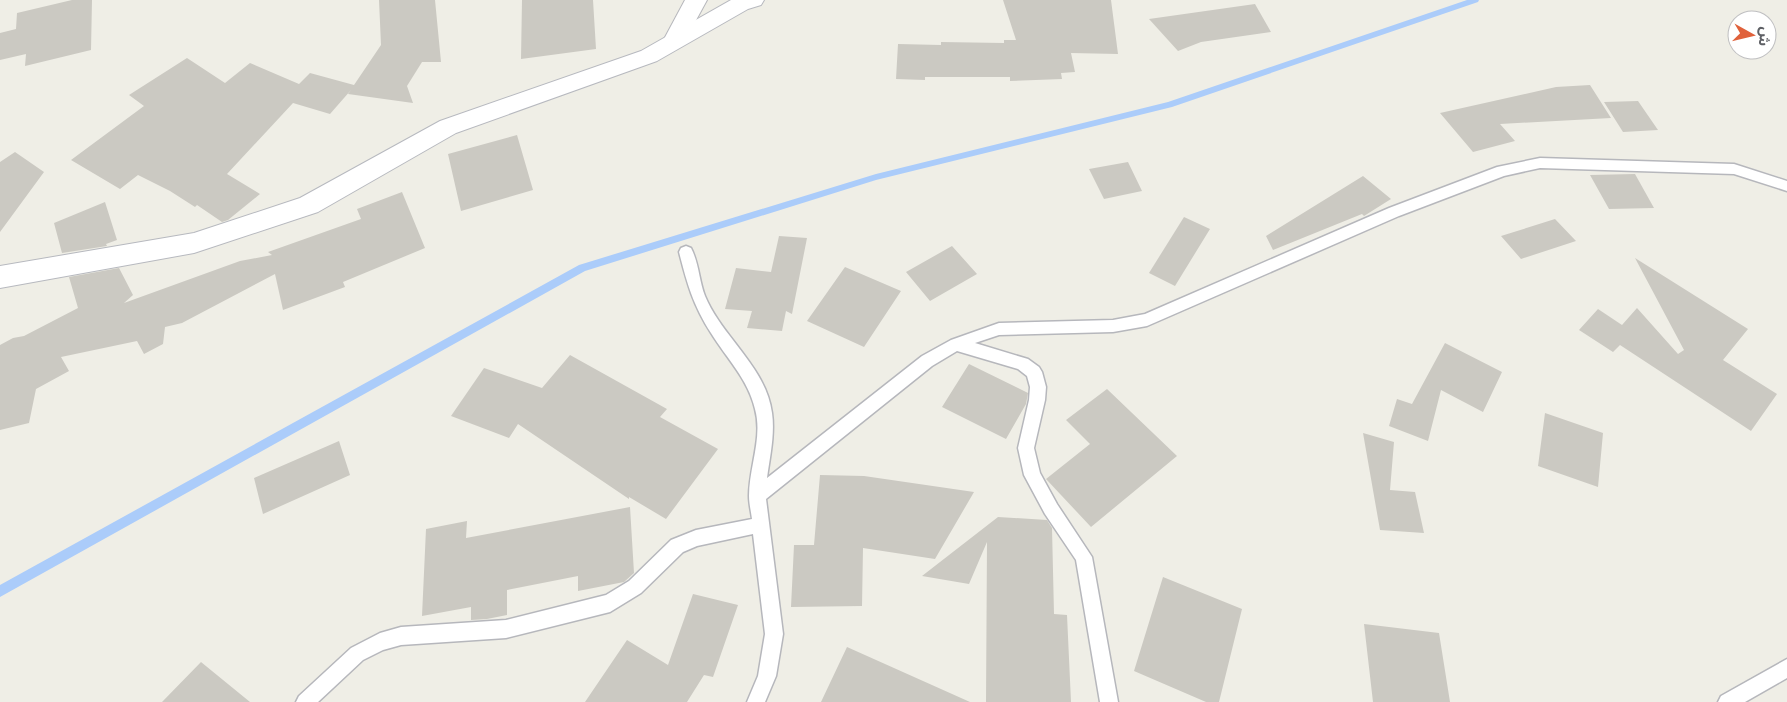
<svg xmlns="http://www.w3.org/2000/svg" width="1787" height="702" font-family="'Fira Sans','Noto Sans Arabic',sans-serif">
	<rect width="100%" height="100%" fill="#efeee6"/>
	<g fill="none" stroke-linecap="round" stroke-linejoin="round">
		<!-- stream -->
		<path fill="#abccfa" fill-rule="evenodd" d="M 1467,0 L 1479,0 L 1478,2 L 1172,107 L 876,180 L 585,271 L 0,597 L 0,585 L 579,265 L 876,174 L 1168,102 Z"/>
	</g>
	<!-- building -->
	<path fill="#cbc9c2" d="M 72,0 L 92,0 L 91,50 L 25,66 L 26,54 L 0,60 L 0,33 L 16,29 L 17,13 Z
		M 379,0 L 435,0 L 441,62 L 422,62 L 407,86 L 413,103 L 348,94 L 351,90 L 330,114 L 293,103 L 227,174 L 260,194 L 228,220 L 222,222 L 197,205 L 195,207 L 170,191 L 138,175 L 120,189 L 71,160 L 144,106 L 129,95 L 187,58 L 225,83 L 250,63 L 299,84 L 310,73 L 354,85 L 381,45 Z
		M 522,0 L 593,0 L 596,49 L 521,59 Z
		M 1003,0 L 1111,0 L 1118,54 L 1071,53 L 1075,72 L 1061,73 L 1062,79 L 1010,81 L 1010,77 L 925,77 L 925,80 L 896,79 L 898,44 L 941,45 L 941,42 L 1004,43 L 1004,40 L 1016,40 Z
		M 1255,4 L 1271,32 L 1201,42 L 1178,51 L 1149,19 Z
		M 1590,85 L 1611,118 L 1500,124 L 1515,141 L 1473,152 L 1440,113 L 1556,87 Z
		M 1638,101 L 1658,130 L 1623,132 L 1604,102 Z
		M 517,135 L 533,190 L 461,211 L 448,154 Z
		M 15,152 L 44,172 L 0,232 L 0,162 Z
		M 1128,162 L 1142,191 L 1104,199 L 1089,169 Z
		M 1635,174 L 1654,208 L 1609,209 L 1590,175 Z
		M 1363,176 L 1391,199 L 1364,216 L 1362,214 L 1273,250 L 1266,236 Z
		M 402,192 L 425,248 L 343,282 L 345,287 L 283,310 L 275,274 L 182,323 L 165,327 L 163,344 L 144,354 L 137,341 L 61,357 L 69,371 L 36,389 L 29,423 L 0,430 L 0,345 L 13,338 L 24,336 L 78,308 L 69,277 L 119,268 L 133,295 L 124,303 L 240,261 L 272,255 L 268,252 L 361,219 L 357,209 Z
		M 105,202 L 117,240 L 106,244 L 107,246 L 62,253 L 54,223 Z
		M 1184,217 L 1210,229 L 1175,286 L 1149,273 Z
		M 1555,219 L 1576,241 L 1521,259 L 1501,236 Z
		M 779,236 L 807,238 L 792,314 L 786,311 L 782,331 L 747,328 L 752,311 L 725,309 L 736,268 L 771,272 Z
		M 952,246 L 977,274 L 930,301 L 906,272 Z
		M 1635,258 L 1748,329 L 1723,360 L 1777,394 L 1751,431 L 1620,345 L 1613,352 L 1579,330 L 1598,309 L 1622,325 L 1637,308 L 1678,354 L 1684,350 Z
		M 845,267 L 901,291 L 864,347 L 807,321 Z
		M 1445,343 L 1502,372 L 1483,412 L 1441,390 L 1428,441 L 1389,426 L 1397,399 L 1412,404 Z
		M 570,355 L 667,409 L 660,417 L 718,449 L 666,519 L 629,497 L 629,499 L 518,424 L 509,438 L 451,416 L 484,368 L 542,388 Z
		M 969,364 L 1028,393 L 1026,404 L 1006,439 L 942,407 Z
		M 1107,389 L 1177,456 L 1091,527 L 1046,479 L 1090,444 L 1066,420 Z
		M 1545,413 L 1603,433 L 1598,487 L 1538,466 Z
		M 1363,433 L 1394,442 L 1390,490 L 1415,492 L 1424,533 L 1380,530 Z
		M 339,441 L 350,475 L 263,514 L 254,478 Z
		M 820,475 L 864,476 L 974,492 L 935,559 L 863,548 L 862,606 L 791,607 L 794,545 L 814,545 Z
		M 630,507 L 634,573 L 624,582 L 578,591 L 578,576 L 507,590 L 507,615 L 487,619 L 471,620 L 471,607 L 422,616 L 426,529 L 467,521 L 466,538 Z
		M 998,517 L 1047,520 L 1052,528 L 1054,614 L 1067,615 L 1071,702 L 986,702 L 987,542 L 969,584 L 922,576 Z
		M 1163,577 L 1242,609 L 1219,702 L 1206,702 L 1134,671 Z
		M 693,594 L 738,605 L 713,677 L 704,675 L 687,702 L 585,702 L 627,640 L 668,665 Z
		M 1364,624 L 1439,633 L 1450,702 L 1373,702 Z
		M 847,647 L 970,702 L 821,702 Z
		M 201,662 L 250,702 L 162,702 Z"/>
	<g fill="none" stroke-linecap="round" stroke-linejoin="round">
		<!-- lane casing -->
		<g stroke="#b6b7bc" stroke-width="3">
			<path id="lane" d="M 1540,158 L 1734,164 L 1787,181 L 1787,191 L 1734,174 L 1540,168 L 1504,176 L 1399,216 L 1147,326 L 1113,332 L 999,335 L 975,343 L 1028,359 L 1039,367 L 1042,372 L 1046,387 L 1045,400 L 1034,448 L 1040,473 L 1057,504 L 1092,557 L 1118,702 L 1100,702 L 1076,560 L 1045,514 L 1024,475 L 1018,448 L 1029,400 L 1030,387 L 1027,376 L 1018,369 L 957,351 L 932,366 L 766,499 L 783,634 L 776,676 L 765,702 L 747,702 L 758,676 L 765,634 L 753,534 L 697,546 L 683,552 L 641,593 L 610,612 L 506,638 L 401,645 L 383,650 L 363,660 L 318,702 L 296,702 L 299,696 L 351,648 L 380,633 L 401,627 L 506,620 L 606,595 L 629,581 L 671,540 L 696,530 L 752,519 C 751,511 749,504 749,496 C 749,467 763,437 755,409 C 748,379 727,359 711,333 C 693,305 687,283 679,252 L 681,248 L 686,246 L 691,248 C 699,263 699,281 705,296 C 722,337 766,367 772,413 C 775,434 770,456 767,478 L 922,356 L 951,340 L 999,323 L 1113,320 L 1145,314 L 1389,208 L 1497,167 Z
				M 1787,659 L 1787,678 L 1745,702 L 1718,702 L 1721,696 Z"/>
		</g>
		<!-- street casing -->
		<g stroke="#b6b7bc" stroke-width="2">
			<path id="street" d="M 685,0 L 707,0 L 682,46 L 674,49 L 666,46 L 663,41 Z"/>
		</g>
		<!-- secondary casing -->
		<g stroke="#b7b9bf" stroke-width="2">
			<path id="secondary" d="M 731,0 L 764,0 L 761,5 L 748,9 L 657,61 L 456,133 L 318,212 L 194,253 L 0,288 L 0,266 L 194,233 L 300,198 L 440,121 L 641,51 Z"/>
		</g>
		<!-- lane -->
		<use href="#lane" fill="#fff" fill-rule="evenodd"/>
		<!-- street -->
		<use href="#street" fill="#fff" fill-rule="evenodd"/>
		<!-- secondary -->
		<use href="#secondary" fill="#fff" fill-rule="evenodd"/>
	</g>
	<!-- north arrow -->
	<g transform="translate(1752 35) rotate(98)"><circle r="24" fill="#ffffff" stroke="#bfbfc1"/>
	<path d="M0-4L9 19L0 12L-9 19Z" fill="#e0613b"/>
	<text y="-8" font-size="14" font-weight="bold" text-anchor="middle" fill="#5e6065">ش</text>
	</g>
</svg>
